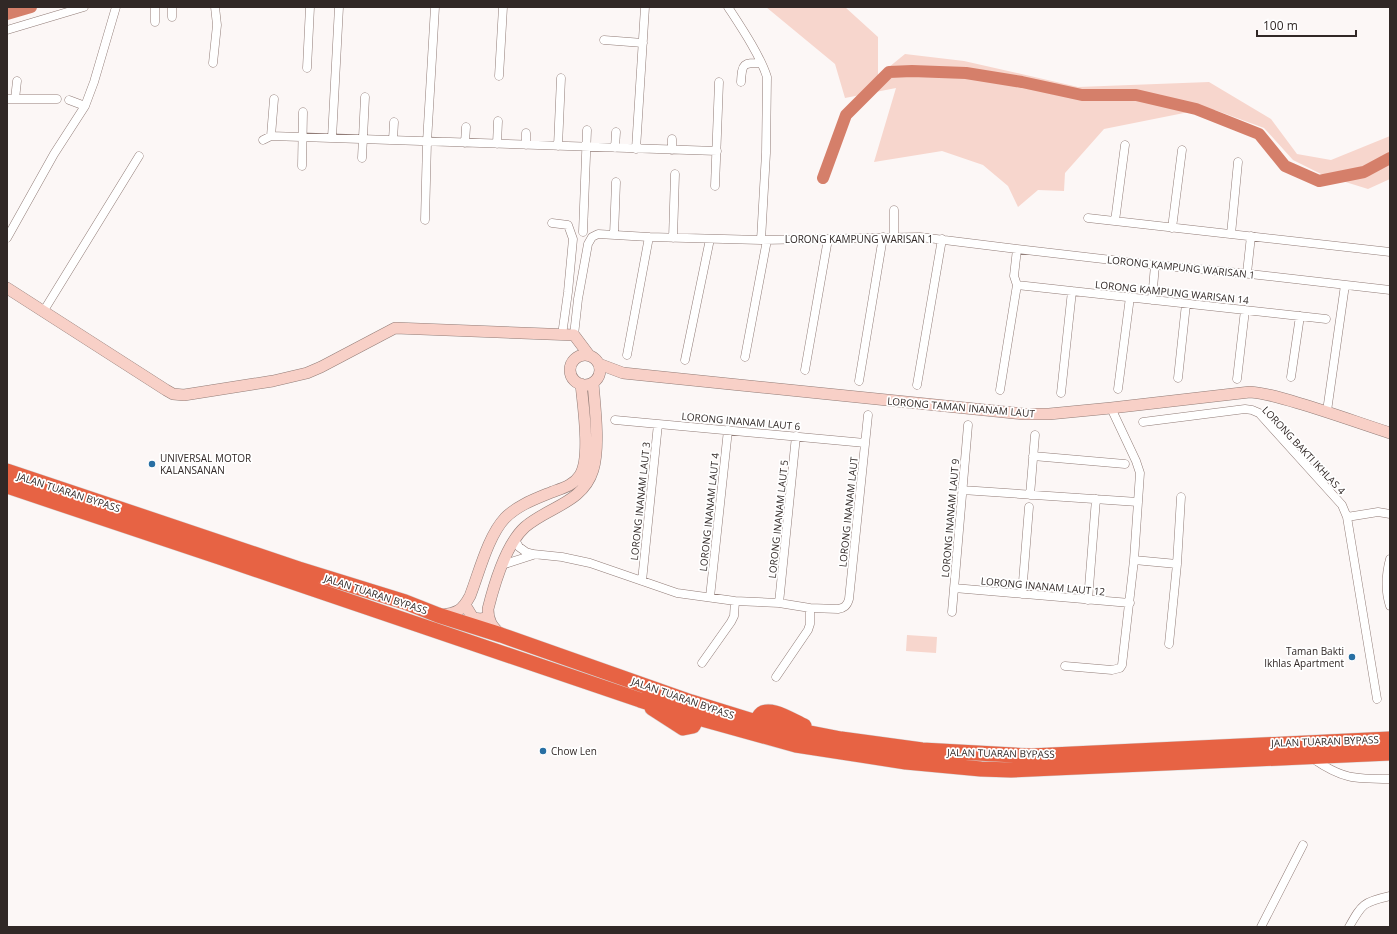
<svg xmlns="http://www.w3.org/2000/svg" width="1397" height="934" font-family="'Open Sans',sans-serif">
	<rect width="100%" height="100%" fill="#fcf7f6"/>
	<!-- green -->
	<path fill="#f7d6cd" d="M 766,7 L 845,7 L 878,37 L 878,76 L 905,54 L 964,61 L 1078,87 L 1209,82 L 1271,119 L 1297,154 L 1331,160 L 1390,136 L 1390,179 L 1368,189 L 1323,175 L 1293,160 L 1264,128 L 1215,110 L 1189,112 L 1104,129 L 1065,173 L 1064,191 L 1038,190 L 1018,207 L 1008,186 L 983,165 L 942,151 L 874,162 L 896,88 L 845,98 L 835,64 Z
		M 907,635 L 937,637 L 936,653 L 906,651 Z"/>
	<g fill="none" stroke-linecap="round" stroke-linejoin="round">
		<!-- river -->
		<path stroke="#d57f6a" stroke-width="12" d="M 7,14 L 31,7
			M 823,178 L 846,115 L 889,72 L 912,71 L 966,73 L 1022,82 L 1082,95 L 1136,95 L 1196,109 L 1259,134 L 1285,166 L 1319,181 L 1364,172 L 1390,158"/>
		<!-- street casing -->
		<g stroke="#917c77" stroke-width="9">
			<path id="street" d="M 155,7 L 155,22
				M 172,7 L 172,17
				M 728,7 C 741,27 760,55 767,77 L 766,153 L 761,240
				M 7,30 L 84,7
				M 604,40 L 643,43
				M 213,63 L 217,25 L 215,7
				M 307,68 L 310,7
				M 499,76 L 503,7
				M 741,82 C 742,63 743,63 761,63
				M 7,99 L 57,99
				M 15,99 L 17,81
				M 69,100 L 85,106
				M 271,136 L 274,99
				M 332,138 L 339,7
				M 263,140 L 271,136 L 717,151
				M 393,140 L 394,122
				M 465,143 L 466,127
				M 497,144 L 498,121
				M 526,145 L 526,133
				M 558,146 L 561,78
				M 615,148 L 616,132
				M 636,149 L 645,7
				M 672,150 L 672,139
				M 362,158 L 365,97
				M 302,166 L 303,112
				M 715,186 L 719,82
				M 894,210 L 894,237
				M 1088,218 L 1390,252
				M 425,220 L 427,142 L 435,7
				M 1115,221 L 1125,145
				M 552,223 L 568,225 L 573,239 L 568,292 L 562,335
				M 1172,228 L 1182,150
				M 583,232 L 587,130
				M 1231,234 L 1238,162
				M 614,235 L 616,182
				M 7,238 L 54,154 L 85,106 L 94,82 L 116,7
				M 673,238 L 675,174
				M 1247,273 L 1251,236
				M 1017,285 L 1326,319
				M 1152,300 L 1155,265
				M 43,312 L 139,156
				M 574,335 L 578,299 L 588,244 L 592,237 L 598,234 L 649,237 L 761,240 L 920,237 L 1017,249 L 1155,265 L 1250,274 L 1390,290
				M 627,355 L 649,237
				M 745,357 L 767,240
				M 685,360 L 710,239
				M 805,370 L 828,239
				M 1291,377 L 1300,316
				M 1178,378 L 1186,304
				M 1237,379 L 1245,310
				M 859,381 L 883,237
				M 917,385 L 942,239
				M 1118,389 L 1130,297
				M 1000,390 L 1017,285 L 1014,276 L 1017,249
				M 1061,393 L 1072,291
				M 1327,411 L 1345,285
				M 615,420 L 865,443
				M 1143,422 L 1245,409 L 1252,410 L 1259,413 L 1342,505 L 1347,517 L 1377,699
				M 1033,456 L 1125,464
				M 962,490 L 1138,502
				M 1030,495 L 1035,435
				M 1347,517 L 1378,512 L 1390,514
				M 515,540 L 519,547 L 526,552 L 533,554 L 562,557 L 590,563 L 677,593 L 735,601 L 779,603 L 810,608 L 838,609 C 844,608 847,606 849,599 L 868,415
				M 1390,559 C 1386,574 1385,591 1390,606
				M 1134,560 L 1177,564
				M 502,565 L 533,555
				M 642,581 L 658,424
				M 954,588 L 1130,603
				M 1022,594 L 1029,507
				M 710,597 L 728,430
				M 1088,600 L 1096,499
				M 779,603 L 796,436
				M 952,612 L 968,425
				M 1169,644 L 1177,564 L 1181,497
				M 702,663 L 731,622 L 734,616 L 735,601
				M 1065,666 L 1112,670 L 1120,668 L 1122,665 L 1134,560 L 1140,473 L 1136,461 L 1111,408
				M 776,677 L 808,630 L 810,624 L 810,608
				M 1312,758 C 1342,779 1354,779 1390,779
				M 1261,927 L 1303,845
				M 1349,927 C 1362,904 1363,902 1390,896"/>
		</g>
		<!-- secondary casing -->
		<g stroke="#917c77" stroke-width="12">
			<path id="secondary" d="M 7,288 L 166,390 L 173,394 L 184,395 L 273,381 L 307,373 L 321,367 L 395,328 L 574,335
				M 574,335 L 589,355
				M570 370a15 15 0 1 1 30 0a15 15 0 1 1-30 0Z
				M 599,364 L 623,373 L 1024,414 L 1049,414 L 1111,408 L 1250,392 C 1266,393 1282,398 1298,403 C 1329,412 1359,423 1390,433
				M 465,605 L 473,618 L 481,619 L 488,617
				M 441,615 C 457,613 462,611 470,596 C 479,573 488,536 505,518 C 518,505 535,499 552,492 C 563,488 574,485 580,475 C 591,458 583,405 581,384
				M 500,634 C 492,626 488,621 488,609 C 494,585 506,544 525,527 C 548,507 583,503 593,470 C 600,447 595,407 593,383"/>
		</g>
		<!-- highway casing -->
		<g stroke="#d6d4d4" stroke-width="16">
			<path id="highway" d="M 7,471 L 299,569 L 405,602 L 438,615 L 501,635 L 691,702 L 759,723 L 841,739 L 922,750 L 1031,756 L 1390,739
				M 7,486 L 219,557 L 640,700 L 695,717 L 796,745 L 906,762 L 981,769 L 1011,770 L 1390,753
				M 652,708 L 683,728 L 693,726 L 695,722 L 695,717 L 693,708
				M 765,730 L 760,726 L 759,717 C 767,703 794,722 804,726"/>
		</g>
		<!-- street -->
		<use href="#street" stroke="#fff" stroke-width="8"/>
		<!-- secondary -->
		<use href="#secondary" stroke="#f8d0c7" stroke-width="11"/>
		<!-- highway -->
		<use href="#highway" stroke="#e76344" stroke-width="15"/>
	</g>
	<!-- markers -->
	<g fill="#286fa3" stroke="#fff" stroke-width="1.5">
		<circle cx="152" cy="464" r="4"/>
		<circle cx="1352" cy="657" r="4"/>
		<circle cx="543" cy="751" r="4"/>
	</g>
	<g text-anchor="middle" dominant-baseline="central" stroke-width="3.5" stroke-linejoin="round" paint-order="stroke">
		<!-- street labels -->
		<g font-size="10" fill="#312826" stroke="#fff">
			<text x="859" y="239">LORONG KAMPUNG WARISAN 1</text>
			<text transform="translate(1181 267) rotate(6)">LORONG KAMPUNG WARISAN 1</text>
			<text transform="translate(1172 292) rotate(6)">LORONG KAMPUNG WARISAN 14</text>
			<text transform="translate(961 407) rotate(5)">LORONG TAMAN INANAM LAUT</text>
			<text transform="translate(741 421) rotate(5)">LORONG INANAM LAUT 6</text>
			<text transform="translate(1304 450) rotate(47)">LORONG BAKTI IKHLAS 4</text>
			<text transform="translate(69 492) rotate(18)">JALAN TUARAN BYPASS</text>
			<text transform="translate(640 501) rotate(-84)">LORONG INANAM LAUT 3</text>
			<text transform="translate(709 512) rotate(-84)">LORONG INANAM LAUT 4</text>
			<text transform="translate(848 512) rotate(-84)">LORONG INANAM LAUT</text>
			<text transform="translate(950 518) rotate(-85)">LORONG INANAM LAUT 9</text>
			<text transform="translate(778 519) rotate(-84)">LORONG INANAM LAUT 5</text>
			<text transform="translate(1043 586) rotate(5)">LORONG INANAM LAUT 12</text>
			<text transform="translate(376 594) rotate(18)">JALAN TUARAN BYPASS</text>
			<text transform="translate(683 698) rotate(19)">JALAN TUARAN BYPASS</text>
			<text transform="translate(1325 741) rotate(-2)">JALAN TUARAN BYPASS</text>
			<text transform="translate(1001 753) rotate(1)">JALAN TUARAN BYPASS</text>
		</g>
		<!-- poi labels -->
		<g font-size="10" fill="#312826" stroke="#fff" text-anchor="start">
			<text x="160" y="458">UNIVERSAL MOTOR<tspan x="160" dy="12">KALANSANAN</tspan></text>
			<text x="1344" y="651" text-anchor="end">Taman Bakti<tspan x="1344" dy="12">Ikhlas Apartment</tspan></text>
			<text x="551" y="751">Chow Len</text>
		</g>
	</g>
	<!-- border -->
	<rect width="1397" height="934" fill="none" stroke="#312826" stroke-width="16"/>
	<!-- scale -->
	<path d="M1257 30v6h99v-6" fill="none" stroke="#312826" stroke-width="2"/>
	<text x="1263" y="30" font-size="12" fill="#312826" stroke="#ffffff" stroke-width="3" paint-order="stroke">100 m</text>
</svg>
